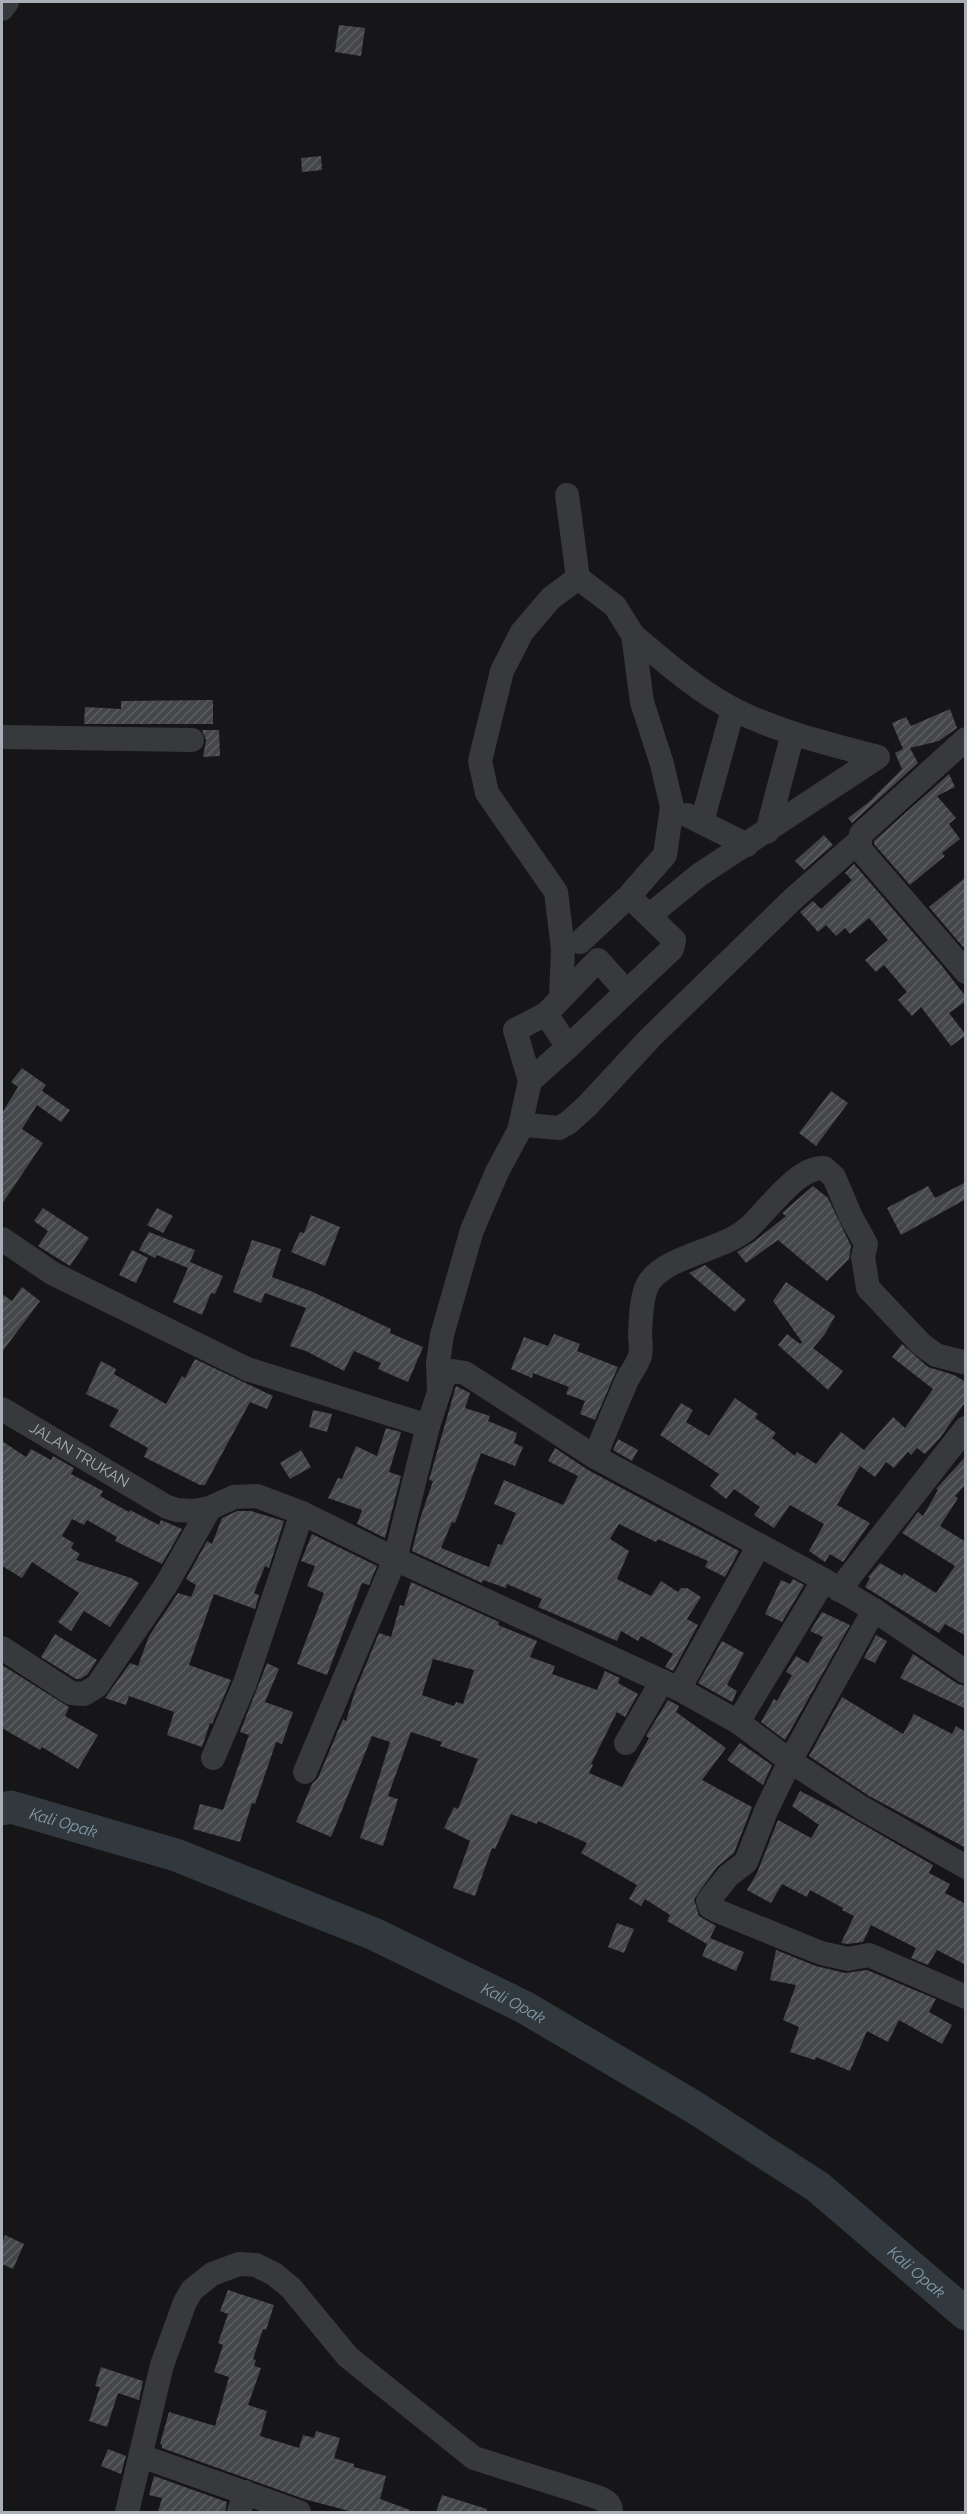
<svg xmlns="http://www.w3.org/2000/svg" width="967" height="2514" font-family="Raleway,sans-serif">
	<defs>
		<pattern id="building-hatch" width="6" height="6" patternUnits="userSpaceOnUse" patternTransform="scale(1.5)"><rect width="6" height="6" fill="#45464a"/><path d="M-1 1l2-2M0 6l6-6M5 7l2-2" fill="none" stroke="#5d5e62"/></pattern>
	</defs>
	<rect width="100%" height="100%" fill="#161618"/>
	<g fill="none" stroke-linecap="round" stroke-linejoin="round">
		<!-- river -->
		<path stroke="#31393f" stroke-width="33" id="s1" d="M 2,1809 L 11,1807 L 176,1855 L 374,1934 L 524,2007 L 694,2107 L 818,2187 L 966,2314"/>
	</g>
	<!-- building -->
	<path fill="url(#building-hatch)" fill-rule="evenodd" d="M 339,25 L 365,28 L 361,56 L 335,52 Z
		M 321,156 L 322,170 L 302,172 L 301,158 Z
		M 213,700 L 213,724 L 84,724 L 85,707 L 121,709 L 121,701 Z
		M 950,709 L 957,728 L 939,741 L 910,748 L 918,763 L 852,823 L 848,818 L 869,802 L 902,769 L 895,753 L 903,749 L 892,723 L 906,717 L 911,726 Z
		M 202,730 L 219,730 L 220,756 L 203,757 L 206,740 Z
		M 949,774 L 955,787 L 937,796 L 956,818 L 949,824 L 960,839 L 942,853 L 945,856 L 910,885 L 874,844 L 874,841 Z
		M 824,835 L 833,845 L 804,870 L 795,861 Z
		M 854,864 L 942,966 L 966,997 L 966,1001 L 949,1013 L 966,1035 L 951,1046 L 921,1007 L 912,1016 L 898,1000 L 907,992 L 884,965 L 876,972 L 865,960 L 888,940 L 869,918 L 850,934 L 845,928 L 836,936 L 826,925 L 818,932 L 800,912 L 813,901 L 821,909 L 852,880 L 845,873 Z
		M 966,877 L 966,944 L 963,947 L 929,907 Z
		M 22,1068 L 46,1085 L 42,1091 L 70,1110 L 61,1122 L 37,1105 L 22,1129 L 43,1143 L 2,1204 L 2,1113 L 18,1087 L 11,1082 Z
		M 831,1091 L 848,1103 L 816,1146 L 799,1133 Z
		M 966,1182 L 966,1199 L 901,1235 L 887,1208 L 928,1186 L 935,1198 Z
		M 813,1186 L 828,1198 L 851,1246 L 849,1259 L 827,1281 L 778,1240 L 746,1263 L 737,1252 L 755,1241 L 786,1216 L 782,1213 Z
		M 43,1208 L 89,1238 L 70,1266 L 38,1246 L 48,1231 L 34,1221 Z
		M 157,1208 L 173,1216 L 163,1233 L 147,1225 Z
		M 311,1215 L 340,1227 L 325,1266 L 291,1252 L 300,1232 L 304,1233 Z
		M 149,1232 L 195,1250 L 190,1262 L 223,1276 L 215,1294 L 211,1293 L 202,1315 L 173,1302 L 188,1268 L 157,1255 L 155,1258 L 139,1250 Z
		M 252,1240 L 281,1249 L 272,1277 L 313,1292 L 391,1329 L 390,1333 L 423,1347 L 408,1382 L 378,1369 L 381,1363 L 354,1351 L 344,1371 L 306,1351 L 290,1346 L 306,1308 L 265,1293 L 261,1303 L 233,1292 Z
		M 132,1250 L 148,1258 L 136,1283 L 119,1275 Z
		M 705,1265 L 746,1300 L 735,1312 L 689,1273 Z
		M 786,1282 L 835,1316 L 825,1334 L 813,1348 L 843,1371 L 828,1390 L 778,1345 L 787,1334 L 800,1344 L 802,1342 L 773,1301 Z
		M 22,1287 L 40,1301 L 2,1352 L 2,1294 L 12,1301 Z
		M 554,1334 L 580,1344 L 577,1351 L 618,1367 L 595,1420 L 580,1414 L 585,1401 L 566,1394 L 569,1387 L 533,1373 L 532,1378 L 511,1369 L 524,1337 L 548,1346 Z
		M 902,1344 L 928,1367 L 954,1375 L 966,1382 L 966,1401 L 940,1438 L 925,1454 L 917,1448 L 911,1455 L 908,1452 L 894,1468 L 886,1462 L 875,1477 L 860,1466 L 837,1505 L 870,1523 L 843,1562 L 830,1554 L 825,1562 L 809,1551 L 824,1524 L 790,1505 L 774,1528 L 754,1515 L 760,1507 L 734,1489 L 726,1499 L 710,1486 L 719,1474 L 660,1435 L 681,1403 L 693,1410 L 686,1422 L 709,1436 L 735,1398 L 758,1414 L 755,1418 L 776,1433 L 772,1438 L 795,1456 L 797,1452 L 816,1464 L 841,1432 L 864,1450 L 893,1417 L 905,1428 L 933,1389 L 892,1357 Z
		M 195,1359 L 273,1396 L 267,1409 L 250,1402 L 205,1485 L 200,1485 L 144,1457 L 148,1448 L 109,1426 L 119,1410 L 86,1394 L 101,1361 L 116,1369 L 114,1374 L 166,1404 L 182,1376 L 185,1378 Z
		M 456,1386 L 470,1393 L 465,1408 L 490,1416 L 488,1421 L 517,1433 L 514,1443 L 523,1447 L 515,1466 L 481,1453 L 455,1523 L 452,1522 L 441,1548 L 489,1567 L 498,1544 L 502,1545 L 516,1513 L 494,1504 L 504,1480 L 563,1505 L 578,1476 L 548,1461 L 555,1448 L 588,1470 L 739,1551 L 725,1577 L 705,1567 L 708,1561 L 658,1539 L 656,1542 L 619,1524 L 610,1539 L 629,1551 L 617,1579 L 651,1596 L 661,1581 L 678,1592 L 681,1588 L 687,1588 L 701,1597 L 687,1619 L 698,1625 L 673,1671 L 665,1667 L 673,1654 L 641,1636 L 638,1641 L 621,1631 L 617,1641 L 538,1607 L 542,1599 L 507,1584 L 506,1588 L 483,1580 L 482,1583 L 412,1551 L 420,1519 L 433,1481 L 429,1480 Z
		M 313,1410 L 332,1414 L 327,1432 L 309,1427 Z
		M 386,1428 L 401,1432 L 389,1472 L 401,1476 L 385,1538 L 357,1524 L 362,1510 L 328,1498 L 338,1478 L 342,1479 L 356,1446 L 377,1456 Z
		M 618,1439 L 638,1450 L 632,1461 L 613,1450 Z
		M 2,1441 L 26,1457 L 31,1449 L 51,1460 L 53,1456 L 74,1468 L 71,1474 L 103,1491 L 100,1496 L 129,1512 L 130,1510 L 159,1525 L 161,1520 L 182,1529 L 162,1564 L 115,1541 L 117,1537 L 87,1520 L 84,1525 L 72,1519 L 62,1536 L 74,1543 L 71,1548 L 80,1554 L 76,1560 L 131,1578 L 139,1583 L 110,1627 L 84,1611 L 71,1631 L 58,1622 L 79,1593 L 32,1562 L 22,1578 L 2,1566 Z
		M 301,1450 L 311,1467 L 290,1479 L 280,1463 Z
		M 966,1456 L 966,1484 L 955,1496 L 958,1498 L 940,1526 L 966,1542 L 966,1636 L 945,1624 L 939,1633 L 865,1587 L 870,1578 L 868,1577 L 880,1563 L 902,1576 L 904,1573 L 936,1593 L 955,1566 L 902,1533 L 918,1512 L 923,1516 L 938,1490 L 936,1489 Z
		M 237,1511 L 251,1511 L 284,1521 L 269,1568 L 265,1566 L 254,1593 L 259,1595 L 255,1609 L 214,1594 L 189,1665 L 231,1680 L 212,1724 L 210,1723 L 202,1747 L 167,1735 L 174,1712 L 129,1696 L 126,1705 L 105,1698 L 130,1663 L 138,1666 L 149,1636 L 178,1593 L 191,1597 L 196,1585 L 186,1579 L 207,1541 L 212,1544 L 222,1518 Z
		M 312,1534 L 377,1566 L 369,1585 L 362,1583 L 327,1675 L 297,1664 L 324,1593 L 307,1586 L 315,1566 L 301,1561 Z
		M 793,1579 L 804,1585 L 782,1622 L 765,1614 L 781,1580 L 790,1584 Z
		M 411,1582 L 499,1622 L 498,1625 L 537,1641 L 530,1657 L 555,1666 L 552,1674 L 597,1690 L 605,1671 L 620,1678 L 618,1683 L 638,1694 L 625,1717 L 617,1712 L 591,1764 L 593,1765 L 589,1773 L 622,1787 L 649,1738 L 646,1736 L 668,1700 L 679,1706 L 676,1712 L 726,1748 L 702,1780 L 752,1807 L 734,1853 L 717,1867 L 694,1899 L 699,1916 L 716,1926 L 710,1938 L 744,1952 L 736,1971 L 702,1956 L 707,1944 L 667,1921 L 670,1915 L 645,1899 L 641,1906 L 629,1899 L 637,1885 L 581,1853 L 587,1843 L 538,1821 L 537,1824 L 511,1814 L 495,1849 L 492,1848 L 475,1896 L 453,1888 L 470,1841 L 444,1828 L 454,1807 L 458,1809 L 478,1759 L 440,1746 L 442,1742 L 411,1732 L 388,1796 L 398,1799 L 383,1846 L 360,1838 L 390,1742 L 372,1736 L 331,1837 L 296,1822 L 312,1784 L 318,1778 L 343,1719 L 346,1721 L 355,1691 L 379,1633 L 391,1637 L 400,1605 L 404,1606 ZM 433,1659 L 474,1670 L 463,1704 L 456,1702 L 454,1706 L 422,1695 Z
		M 822,1612 L 850,1625 L 785,1740 L 761,1722 L 774,1699 L 777,1701 L 792,1675 L 786,1672 L 796,1656 L 808,1663 L 823,1637 L 810,1631 Z
		M 55,1634 L 97,1660 L 87,1675 L 80,1679 L 76,1679 L 41,1657 Z
		M 876,1635 L 887,1641 L 875,1663 L 864,1658 Z
		M 722,1641 L 744,1653 L 727,1685 L 737,1691 L 732,1702 L 698,1683 Z
		M 913,1654 L 958,1684 L 966,1686 L 966,1709 L 900,1678 Z
		M 267,1663 L 279,1669 L 265,1702 L 293,1712 L 282,1744 L 276,1742 L 255,1804 L 252,1803 L 240,1842 L 193,1829 L 200,1804 L 223,1810 L 249,1735 L 240,1732 Z
		M 2,1665 L 69,1707 L 65,1716 L 98,1735 L 78,1769 L 42,1747 L 40,1750 L 2,1728 Z
		M 842,1697 L 903,1734 L 914,1714 L 952,1734 L 956,1726 L 966,1732 L 966,1848 L 869,1796 L 809,1756 Z
		M 740,1743 L 772,1765 L 763,1785 L 727,1760 Z
		M 800,1791 L 845,1814 L 933,1865 L 929,1873 L 950,1884 L 945,1893 L 966,1904 L 966,1965 L 937,1950 L 928,1965 L 911,1958 L 916,1948 L 871,1925 L 863,1942 L 848,1944 L 841,1943 L 854,1916 L 842,1910 L 843,1908 L 810,1890 L 807,1897 L 782,1884 L 771,1903 L 747,1890 L 757,1873 L 778,1820 L 811,1838 L 819,1825 L 792,1806 Z
		M 617,1923 L 634,1929 L 624,1953 L 608,1947 Z
		M 776,1950 L 816,1966 L 845,1973 L 867,1970 L 936,1999 L 929,2012 L 952,2025 L 942,2044 L 899,2020 L 888,2042 L 867,2031 L 850,2071 L 816,2057 L 815,2060 L 790,2052 L 799,2027 L 783,2020 L 796,1985 L 770,1980 Z
		M 5,2235 L 24,2244 L 13,2269 L 2,2264 L 2,2243 Z
		M 228,2290 L 274,2305 L 266,2330 L 263,2329 L 253,2359 L 256,2360 L 254,2366 L 261,2368 L 248,2405 L 267,2411 L 260,2436 L 299,2448 L 303,2435 L 314,2438 L 316,2431 L 340,2438 L 334,2458 L 354,2464 L 354,2467 L 386,2476 L 380,2499 L 410,2510 L 410,2512 L 353,2512 L 304,2499 L 162,2448 L 162,2445 L 160,2444 L 169,2412 L 215,2426 L 229,2377 L 214,2372 L 223,2345 L 218,2343 L 228,2314 L 220,2311 Z
		M 101,2367 L 143,2381 L 139,2400 L 118,2393 L 107,2427 L 89,2421 L 100,2387 L 95,2386 Z
		M 108,2449 L 126,2456 L 121,2474 L 101,2466 Z
		M 154,2476 L 227,2502 L 225,2512 L 158,2512 L 162,2498 L 149,2495 Z
		M 442,2495 L 487,2509 L 486,2512 L 436,2512 Z"/>
	<g fill="none" stroke-linecap="round" stroke-linejoin="round">
		<!-- minor -->
		<g stroke="#38393c" stroke-width="24">
			<path d="M 2,9 L 7,2"/>
			<path d="M 578,578 L 615,606 L 633,635 L 642,702 L 662,764 L 672,807 L 665,855 L 629,896 L 580,942"/>
			<path d="M 633,635 C 665,662 697,690 733,709 C 778,732 830,744 878,757 L 699,875 L 650,915"/>
			<path d="M 2,737 L 192,740"/>
			<path d="M 966,739 L 861,834 L 859,848 L 966,972"/>
			<path d="M 687,815 L 747,845"/>
			<path d="M 702,822 L 733,709"/>
			<path d="M 767,832 L 793,733"/>
			<path d="M 561,998 L 563,949 L 556,892 L 487,793 L 480,761 L 502,671 L 522,632 L 551,598 L 578,578 L 567,495"/>
			<path d="M 568,1047 L 672,949 L 674,940 L 639,906"/>
			<path d="M 530,1081 L 568,1047 L 546,1014"/>
			<path d="M 519,1131 L 530,1081 L 515,1030 L 546,1014 L 598,960 L 626,991"/>
			<path d="M 2,1239 L 52,1273 L 247,1369 L 428,1426"/>
			<path d="M 439,1392 L 438,1363 L 442,1335 L 472,1230 L 497,1172 L 519,1131 L 526,1125 L 559,1128 L 568,1123 L 587,1106 L 650,1038 L 794,898 L 858,842"/>
			<path id="s2" d="M 2,1409 L 167,1507 L 177,1510 L 195,1511 L 210,1508 L 234,1497 L 257,1496 L 302,1513 L 395,1559 L 679,1689 L 738,1722 L 790,1761 L 862,1808 L 966,1867"/>
			<path d="M 595,1457 C 605,1431 616,1406 627,1380 C 631,1372 637,1365 640,1356 C 642,1349 640,1341 640,1333 C 641,1318 641,1297 648,1284 C 664,1256 721,1251 747,1229 C 767,1212 797,1166 824,1168 L 834,1177 L 851,1217 L 866,1244 L 863,1257 L 868,1288 L 921,1344 L 936,1355 L 966,1363"/>
			<path d="M 839,1590 L 966,1428"/>
			<path d="M 874,1610 L 790,1761 L 766,1811 L 746,1862 L 728,1876 L 708,1901 L 710,1907 L 720,1912 L 821,1953 L 848,1959 L 869,1955 L 966,1997"/>
			<path d="M 2,1648 L 71,1693 L 84,1694 L 97,1686 L 166,1585 L 210,1508"/>
			<path d="M 679,1689 L 759,1545"/>
			<path d="M 738,1722 L 824,1580"/>
			<path d="M 626,1743 L 662,1681"/>
			<path d="M 213,1758 L 245,1683 L 302,1513"/>
			<path d="M 305,1772 L 395,1559 L 428,1426 L 444,1377 L 453,1371 L 465,1373 L 595,1457 L 824,1580 L 874,1610 L 966,1672"/>
			<path d="M 141,2456 L 299,2512"/>
			<path d="M 127,2512 L 162,2365 L 185,2302 L 192,2290 L 212,2274 L 239,2264 L 256,2265 L 274,2274 L 291,2288 L 348,2357 L 474,2458 L 597,2497 C 605,2500 611,2503 611,2512"/>
			<path d="M 239,2512 L 245,2492"/>
		</g>
	</g>
	<g text-anchor="middle" dominant-baseline="central" stroke-width="4.5" stroke-linejoin="round" paint-order="stroke">
		<!-- street labels -->
		<g font-size="15" fill="#aaaeb6" stroke="#111113">
			<text stroke="none"><textPath href="#s2" startOffset="90">JALAN TRUKAN</textPath></text>
		</g>
		<!-- water labels -->
		<g font-size="16" font-style="italic" fill="#859dad" stroke="#111113">
			<text stroke="none"><textPath href="#s1" startOffset="64">Kali Opak</textPath></text>
			<text stroke="none"><textPath href="#s1" startOffset="550">Kali Opak</textPath></text>
			<text stroke="none"><textPath href="#s1" startOffset="1036">Kali Opak</textPath></text>
		</g>
	</g>
	<!-- border -->
	<rect width="967" height="2514" fill="none" stroke="#aaaeb6" stroke-width="6"/>
</svg>
